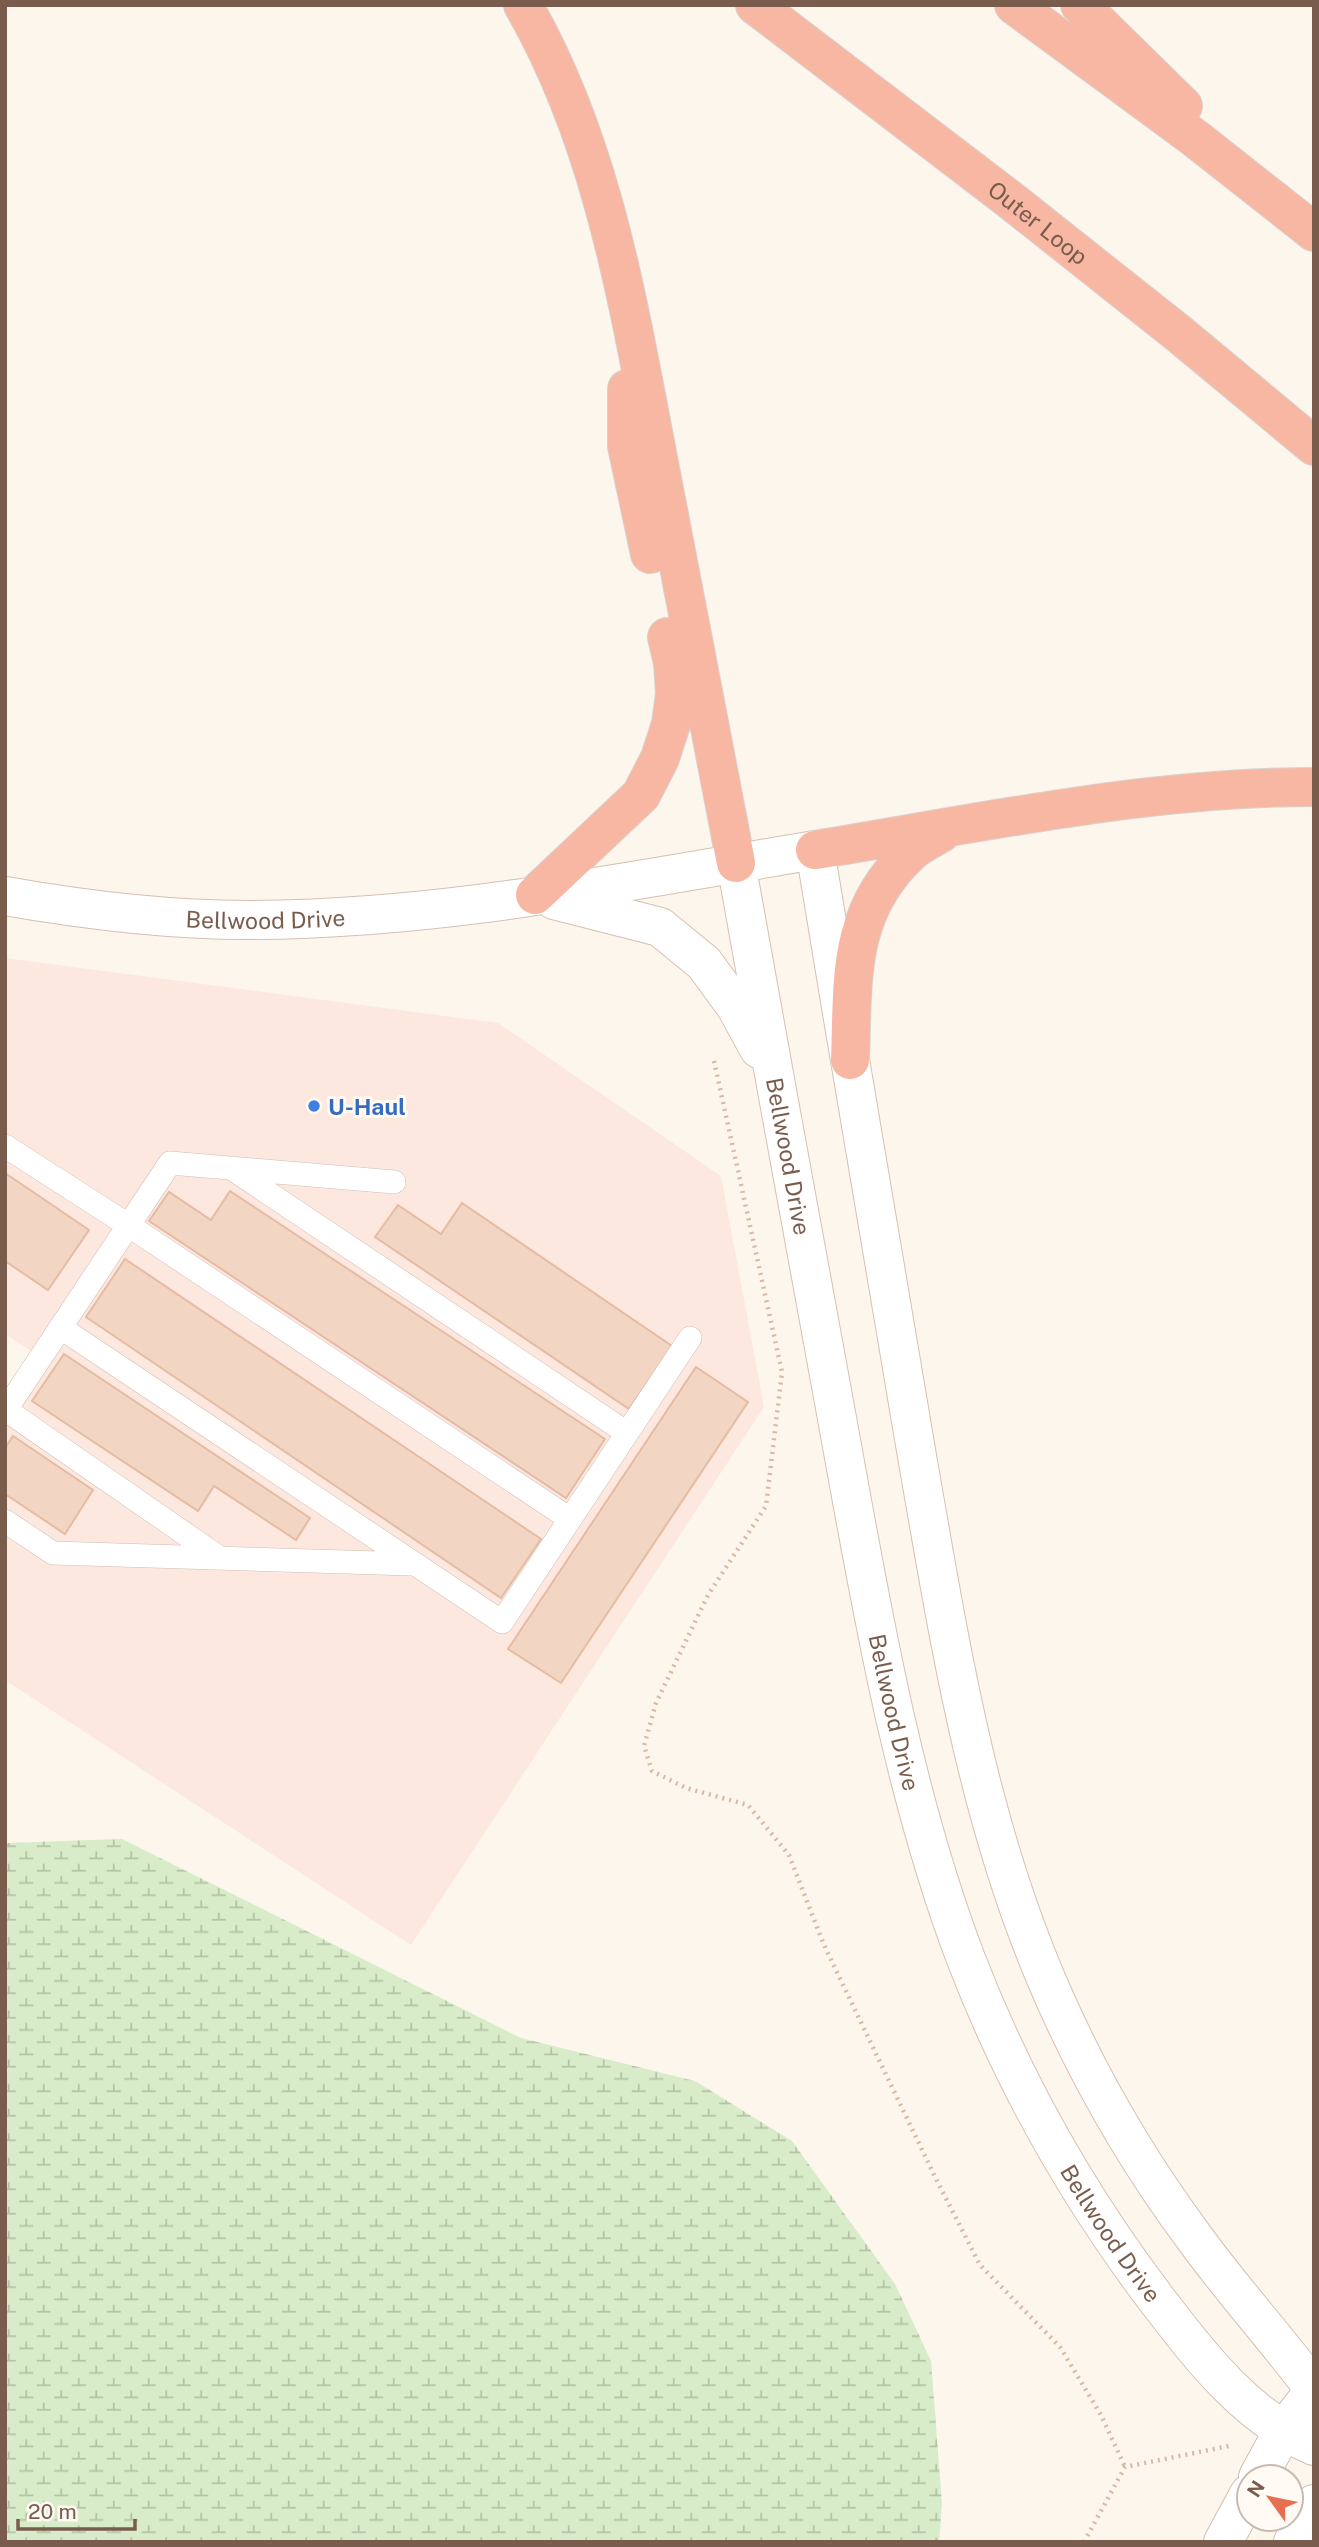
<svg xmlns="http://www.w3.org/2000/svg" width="1319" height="2547" font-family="'Public Sans',sans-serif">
	<defs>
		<pattern id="wetland-marsh" width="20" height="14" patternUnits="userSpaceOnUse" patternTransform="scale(1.75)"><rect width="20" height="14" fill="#d8ecc9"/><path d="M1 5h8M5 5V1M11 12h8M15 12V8" fill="none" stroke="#b4c2a5"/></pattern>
	</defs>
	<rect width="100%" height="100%" fill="#fdf6ec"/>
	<!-- commercial -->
	<path fill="#fde8e0" d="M 5,958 L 498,1023 L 721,1176 L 764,1407 L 411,1945 L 5,1680 L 5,1395 L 34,1353 L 5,1334 Z"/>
	<!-- wetland -->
	<path fill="url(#wetland-marsh)" d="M 122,1839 L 521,2038 L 695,2081 L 792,2141 L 895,2284 L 931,2361 L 942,2504 L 939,2542 L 5,2542 L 5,1843 Z"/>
	<!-- building -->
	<path fill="#f3d5c3" stroke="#e6bba3" stroke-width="2" d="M 5,1173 L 89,1230 L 48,1290 L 5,1261 Z
		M 230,1191 L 605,1439 L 566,1498 L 149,1221 L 169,1192 L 211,1220 Z
		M 462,1203 L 672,1346 L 629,1409 L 375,1237 L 398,1205 L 441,1234 Z
		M 125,1259 L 541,1539 L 501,1598 L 86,1317 Z
		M 64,1354 L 310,1518 L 296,1540 L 214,1486 L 198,1511 L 32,1401 Z
		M 696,1367 L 748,1402 L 561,1683 L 508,1649 Z
		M 13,1436 L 93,1490 L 65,1534 L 5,1494 L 5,1448 Z"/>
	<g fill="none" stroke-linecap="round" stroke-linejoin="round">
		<!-- lane casing -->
		<g stroke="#d1beb0" stroke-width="24">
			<path id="lane" d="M 5,1146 L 128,1225 L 570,1519
				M 234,1170 L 627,1433
				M 61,1328 L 502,1622 L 690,1338
				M 6,1410 L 220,1558
				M 5,1411 L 170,1163 L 394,1182
				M 5,1521 L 53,1553 L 412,1564"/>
		</g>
		<!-- street casing -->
		<g stroke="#d1beb0" stroke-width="40">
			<path id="street" d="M 1258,2477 L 1283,2431 L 1314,2391
				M 1223,2542 L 1249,2494
				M 1293,2542 L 1314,2504"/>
		</g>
		<!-- secondary casing -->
		<g stroke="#d6c0b0" stroke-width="40">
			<g id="secondary">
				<path id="s1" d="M 736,863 C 768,1043 801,1222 834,1402 C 868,1587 899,1783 966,1959 C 1013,2081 1078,2196 1157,2300 C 1200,2356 1247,2418 1314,2446"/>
				<path id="s2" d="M 5,896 C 85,910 166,920 248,920 C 438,920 628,881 815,850 C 849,1054 882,1258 918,1462 C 950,1644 978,1827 1054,1997 C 1092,2083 1140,2165 1196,2240 C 1233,2291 1276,2338 1314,2389"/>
				<path d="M 554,900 L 660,927 L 704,963 L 736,1007 L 759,1049"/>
			</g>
		</g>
		<!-- highway casing -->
		<g stroke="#dad1cd" stroke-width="40">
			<g id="highway">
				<path d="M 523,5 C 603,144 628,303 658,458 C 684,593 710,728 736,863"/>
				<path id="s3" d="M 755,5 L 1009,199 L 1178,333 L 1314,446"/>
				<path d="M 1014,5 L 1196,139 L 1314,232"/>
				<path d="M 1080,5 L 1183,106"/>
				<path d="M 627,389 L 627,446 L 650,554"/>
				<path d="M 815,850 C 980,823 1146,787 1314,787"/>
				<path d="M 535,895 L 641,795 L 660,758 L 671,724 L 675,694 L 673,663 L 667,637"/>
				<path d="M 850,1060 C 853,981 846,913 910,853 C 918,845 931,839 941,833"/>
			</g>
		</g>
		<!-- path -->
		<path stroke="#d9b8a5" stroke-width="4.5" stroke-dasharray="2 5" stroke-linecap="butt" d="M 714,1061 L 782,1372 L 766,1506 L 708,1595 L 656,1703 L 644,1746 L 652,1771 L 686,1788 L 748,1805 L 789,1855 L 824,1945 L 936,2179 L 980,2265 L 1060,2347 L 1101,2415 L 1125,2467
			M 1084,2542 L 1125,2467 L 1229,2446"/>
		<!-- lane -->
		<use href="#lane" stroke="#fff" stroke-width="23"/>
		<!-- street -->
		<use href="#street" stroke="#fff" stroke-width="38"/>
		<!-- secondary -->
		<use href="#secondary" stroke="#fff" stroke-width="38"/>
		<!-- highway -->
		<use href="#highway" stroke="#f7b7a3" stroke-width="38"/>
	</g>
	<!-- markers -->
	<circle fill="#3f7fe0" stroke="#fffaf3" stroke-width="2.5" cx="314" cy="1106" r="7"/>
	<g text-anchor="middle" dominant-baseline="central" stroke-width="6" stroke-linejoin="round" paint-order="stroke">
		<!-- street labels -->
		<g font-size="23" fill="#7a5c4d" stroke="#fffaf3">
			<text stroke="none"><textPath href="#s3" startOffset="357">Outer Loop</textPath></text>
			<text stroke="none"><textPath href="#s2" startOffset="262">Bellwood Drive</textPath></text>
			<text stroke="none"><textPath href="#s1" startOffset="298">Bellwood Drive</textPath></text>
			<text stroke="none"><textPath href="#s1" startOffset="864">Bellwood Drive</textPath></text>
			<text stroke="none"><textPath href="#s1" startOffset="1432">Bellwood Drive</textPath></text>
		</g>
		<!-- shop labels -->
		<g font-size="23" font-weight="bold" fill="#366cbe" stroke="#fffaf3" text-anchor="start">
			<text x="328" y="1106">U-Haul</text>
		</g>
	</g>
	<!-- border -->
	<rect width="1319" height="2547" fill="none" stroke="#7a5c4d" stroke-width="14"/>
	<!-- north arrow -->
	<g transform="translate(1270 2498) rotate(303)"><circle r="33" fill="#fffaf3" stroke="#cabbb1" stroke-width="2"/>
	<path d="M0-5L12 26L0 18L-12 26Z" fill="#e76f51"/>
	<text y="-10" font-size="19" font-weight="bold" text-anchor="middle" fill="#7a5c4d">N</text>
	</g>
	<!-- scale -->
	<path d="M18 2519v10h117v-10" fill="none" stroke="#7a5c4d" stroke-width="3.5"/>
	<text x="28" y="2519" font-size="21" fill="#7a5c4d" stroke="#fffaf3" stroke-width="5" paint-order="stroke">20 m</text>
</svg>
